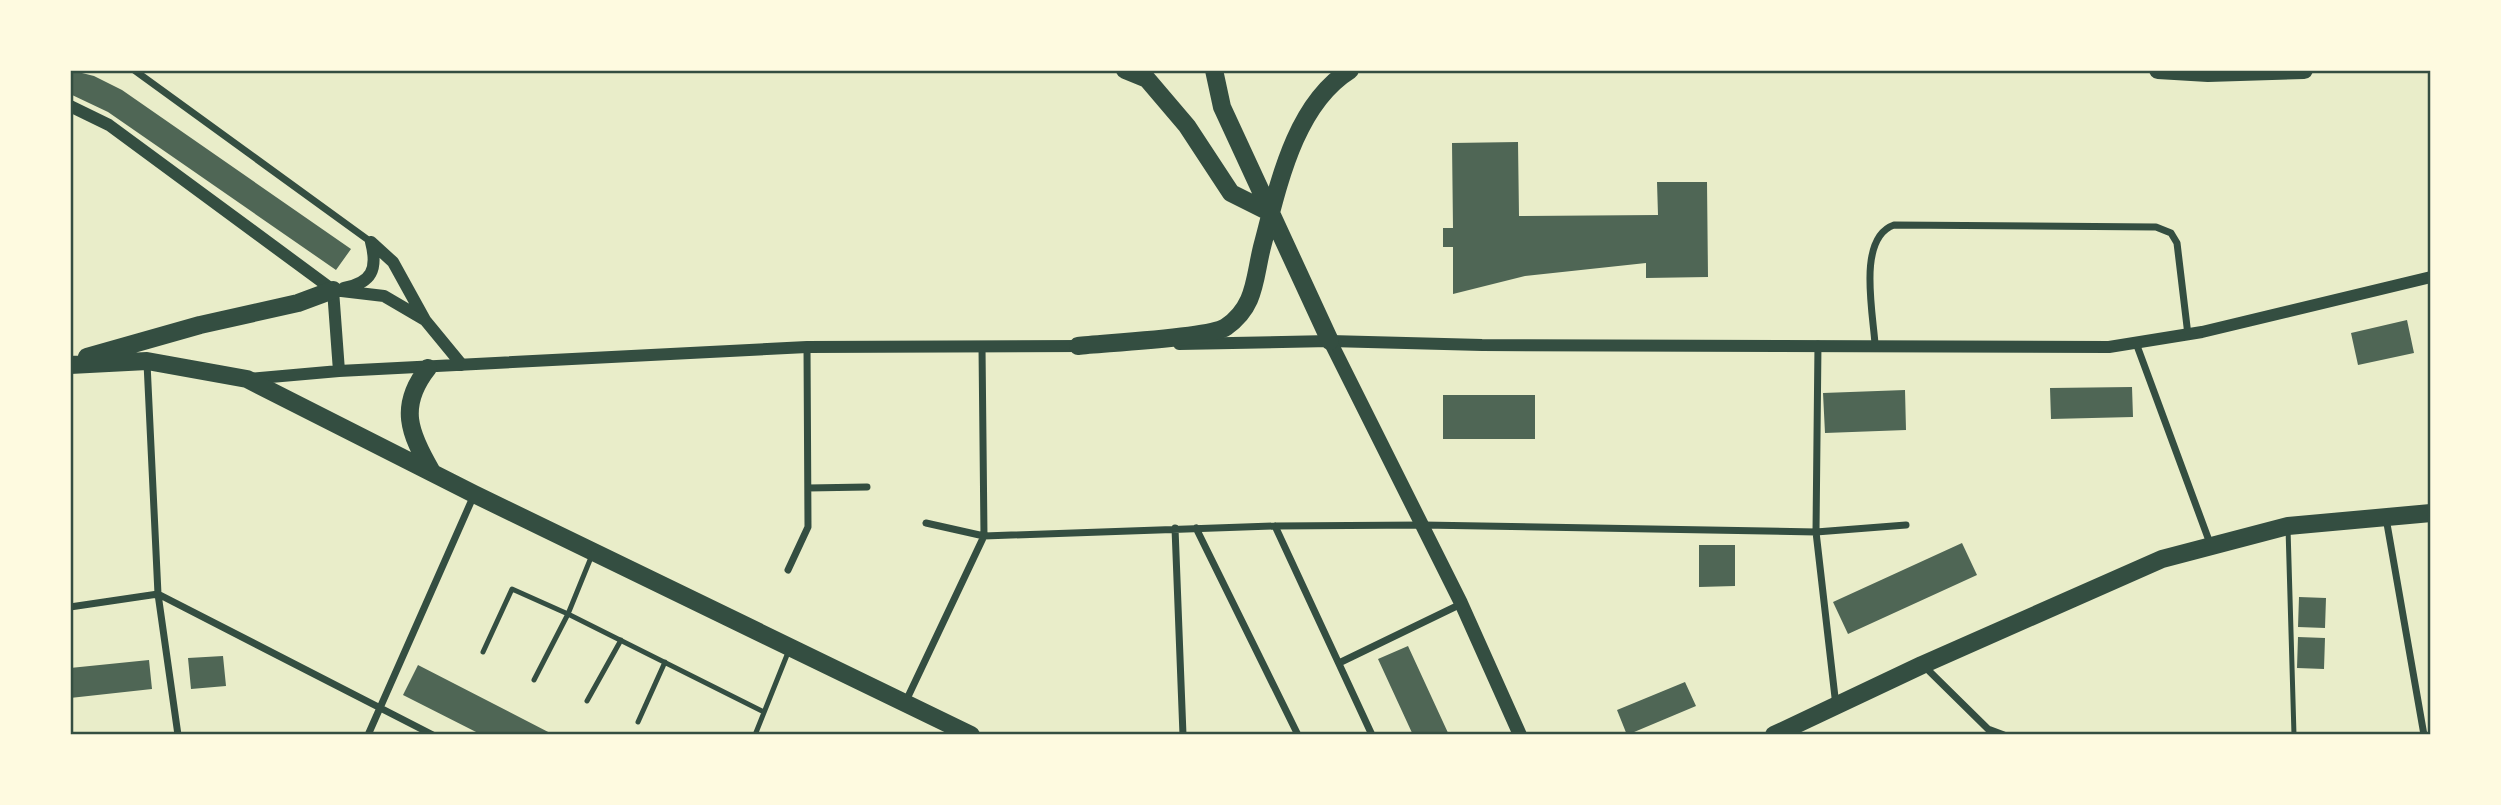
<svg xmlns="http://www.w3.org/2000/svg" width="2501" height="805" font-family="Signika,sans-serif">
	<rect width="100%" height="100%" fill="#e9edc9"/>
	<!-- building -->
	<path fill="#4f6655" d="M 70,70 L 94,76 L 122,90 L 351,249 L 336,270 L 108,112 L 70,94 Z
		M 1518,142 L 1519,216 L 1658,215 L 1657,182 L 1707,182 L 1708,277 L 1646,278 L 1646,263 L 1525,276 L 1453,294 L 1453,247 L 1443,247 L 1443,228 L 1453,228 L 1452,143 Z
		M 2407,320 L 2414,353 L 2358,365 L 2351,333 Z
		M 2132,387 L 2133,417 L 2051,419 L 2050,388 Z
		M 1905,390 L 1906,430 L 1825,433 L 1823,393 Z
		M 1443,395 L 1535,395 L 1535,439 L 1443,439 Z
		M 1962,543 L 1977,575 L 1848,634 L 1833,602 Z
		M 1699,545 L 1735,545 L 1735,586 L 1699,587 Z
		M 2299,597 L 2326,598 L 2325,628 L 2298,627 Z
		M 2298,637 L 2325,638 L 2324,669 L 2297,668 Z
		M 1408,646 L 1449,735 L 1413,735 L 1378,659 Z
		M 223,656 L 226,686 L 191,689 L 188,658 Z
		M 149,660 L 152,689 L 70,698 L 70,668 Z
		M 418,665 L 554,735 L 482,735 L 403,695 Z
		M 1685,682 L 1696,706 L 1627,735 L 1617,710 Z"/>
	<g fill="none" stroke-linecap="round" stroke-linejoin="round">
		<!-- service -->
		<path stroke="#344e41" stroke-width="5" d="M 2288,528 L 2294,735
			M 592,555 L 568,614 L 764,712
			M 483,652 L 512,589 L 568,614 L 534,680
			M 587,701 L 621,640
			M 638,722 L 665,662
			M 755,735 L 789,650"/>
		<!-- minor -->
		<path stroke="#344e41" stroke-width="7" d="M 134,70 L 371,242
			M 2136,343 L 2211,546
			M 1818,344 L 1816,532 L 1836,706
			M 1875,344 C 1873,312 1857,238 1894,225 L 2156,227 L 2171,233 L 2177,243 L 2188,335
			M 147,363 L 158,594 L 178,735
			M 808,488 L 867,487
			M 2386,518 L 2424,735
			M 926,523 L 984,536 L 1275,526 L 1423,525 L 1816,532 L 1906,525
			M 1275,526 L 1372,735
			M 1175,528 L 1183,735
			M 1196,528 L 1298,735
			M 788,570 L 808,527 L 807,347
			M 70,607 L 158,594 L 433,735
			M 1339,663 L 1461,604
			M 1923,665 L 1988,729 L 2004,735
			M 905,703 L 984,536 L 982,347
			M 368,735 L 474,495"/>
		<!-- tertiary -->
		<path stroke="#344e41" stroke-width="12" d="M 70,106 L 109,125 L 333,290 L 339,371
			M 371,242 L 393,262 L 425,320
			M 344,288 C 372,283 378,269 371,242
			M 333,290 L 384,296 L 425,320 L 462,365
			M 1179,344 L 1330,341 L 1482,345 L 2109,347 L 2202,332 L 2431,277
			M 249,379 L 339,371 L 807,347 L 1084,346"/>
		<!-- secondary -->
		<path stroke="#344e41" stroke-width="14" d="M 1330,341 L 1461,603 L 1520,735"/>
		<!-- primary -->
		<path stroke="#344e41" stroke-width="18" d="M 1125,70 L 1147,79 L 1187,126 L 1231,193 L 1271,213
			M 1214,70 L 1222,107 L 1330,341
			M 2158,70 L 2208,73 L 2304,70
			M 1078,346 C 1103,343 1210,338 1226,327 C 1256,306 1254,279 1262,247 C 1278,187 1294,105 1350,70
			M 87,357 L 200,325 L 298,303 L 333,290
			M 70,365 L 147,361 L 247,379 L 474,494 L 971,735
			M 428,368 C 398,406 409,433 432,472
			M 1774,735 L 1922,665 L 2162,559 L 2288,526 L 2431,513"/>
	</g>
	<!-- border -->
	<rect width="2501" height="805" fill="none" stroke="#fefae0" stroke-width="144"/>
	<rect x="72" y="72" width="2357" height="661" fill="none" stroke="#344e41" stroke-width="2.5"/>
</svg>
